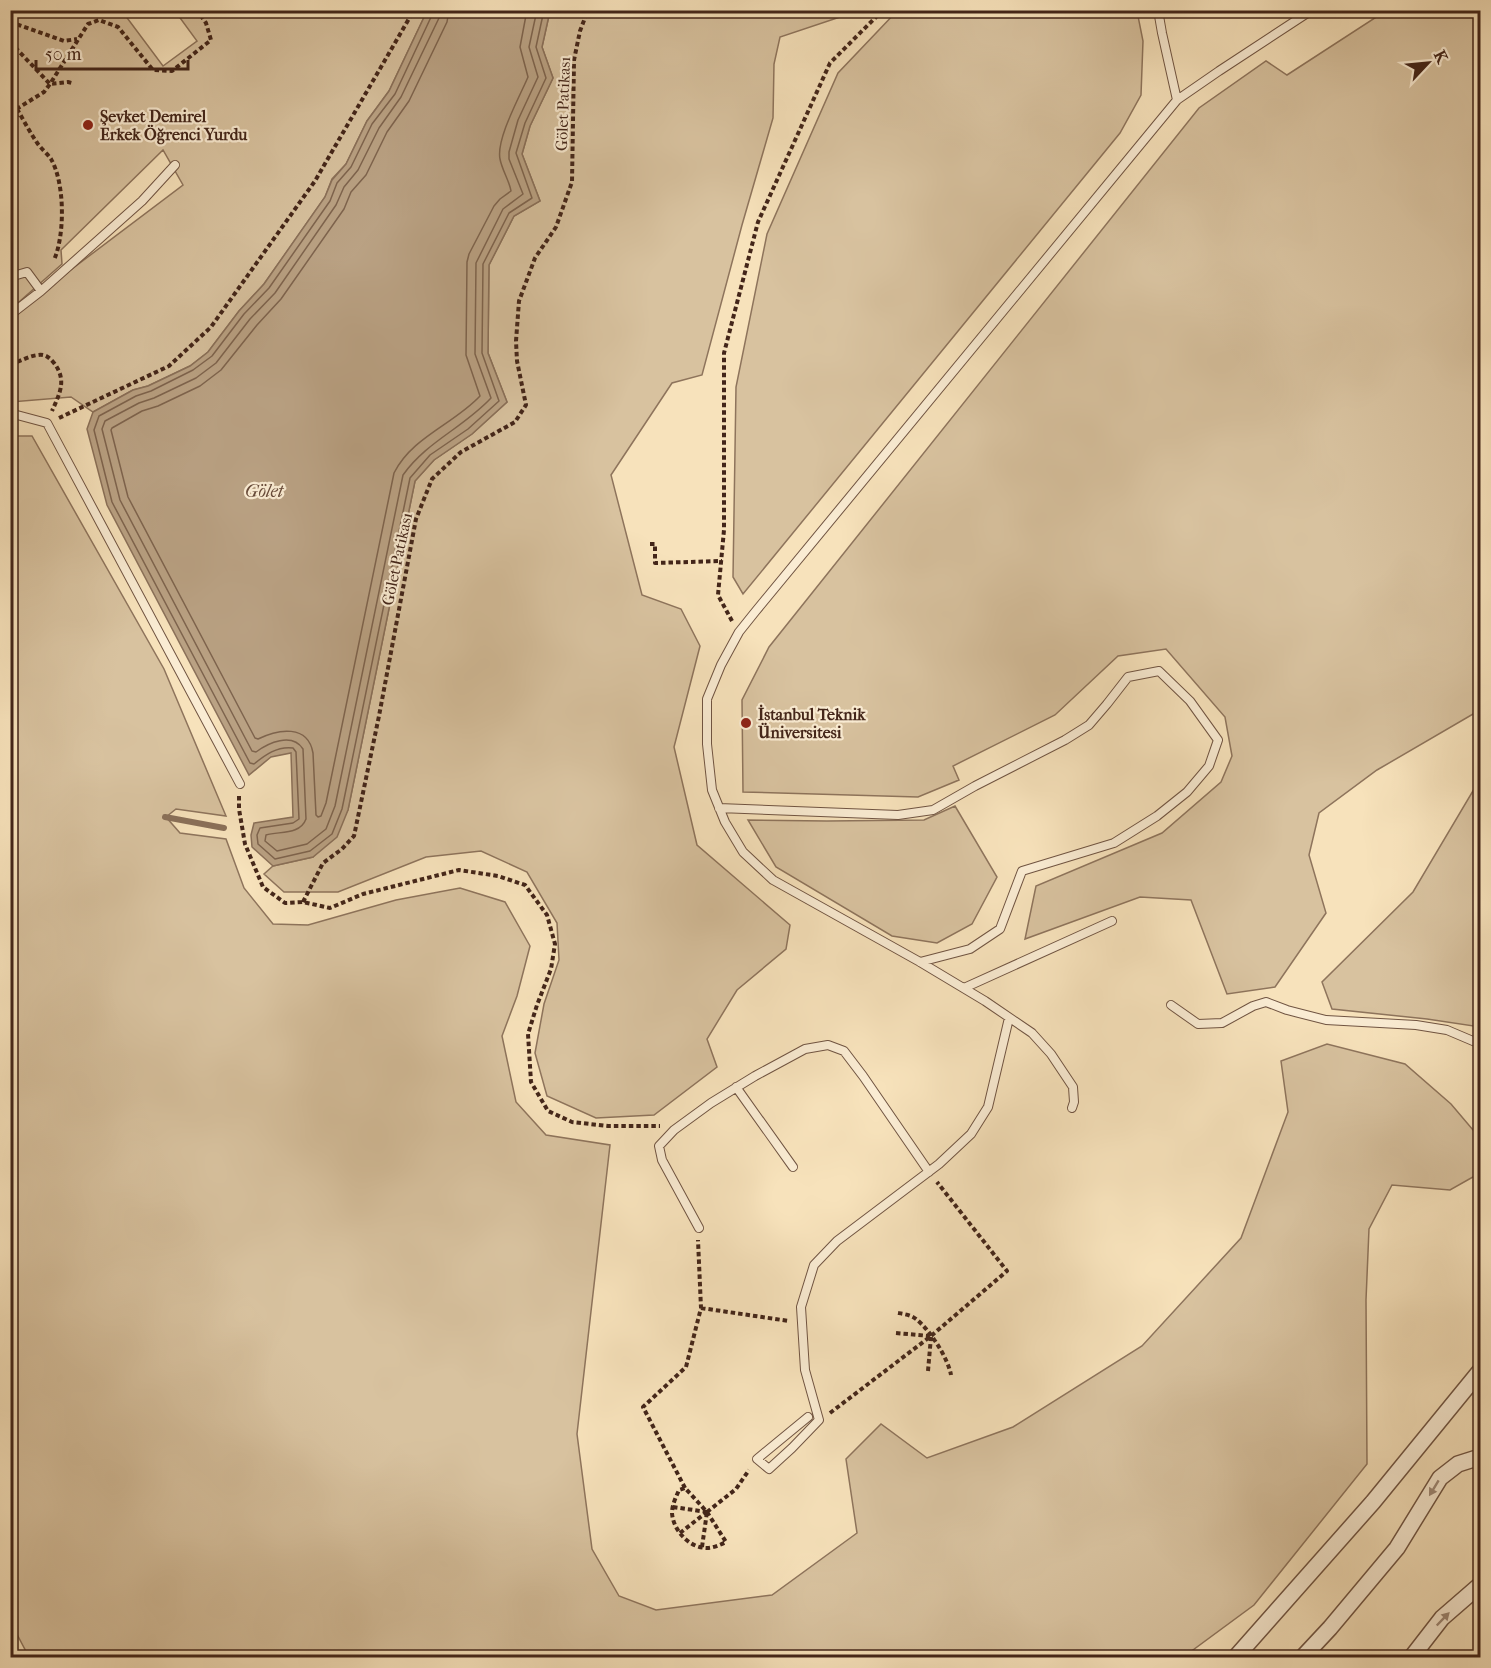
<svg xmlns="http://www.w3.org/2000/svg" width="1491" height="1668" font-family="'IM FELL French Canon',serif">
	<rect width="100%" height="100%" fill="#f7e2bb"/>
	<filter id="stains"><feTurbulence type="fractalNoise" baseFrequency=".00333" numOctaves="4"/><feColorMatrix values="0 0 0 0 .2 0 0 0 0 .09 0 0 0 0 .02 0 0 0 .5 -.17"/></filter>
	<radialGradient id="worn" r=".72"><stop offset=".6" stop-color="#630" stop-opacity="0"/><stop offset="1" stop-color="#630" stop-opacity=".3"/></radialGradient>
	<!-- green -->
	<path fill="#d8c29f" stroke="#8e745c" stroke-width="1.5" d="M 1387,10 L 1480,11 L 1480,710 L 1377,770 L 1319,813 L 1309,855 L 1326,913 L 1275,987 L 1227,994 L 1191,900 L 1140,897 L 1025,939 L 1036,886 L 1162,833 L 1221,782 L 1232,756 L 1225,717 L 1166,649 L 1118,656 L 1055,715 L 953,766 L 959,780 L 918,797 L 743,792 L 742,700 L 769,647 L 1199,108 L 1266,61 L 1287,75 Z
		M 11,11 L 122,11 L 163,66 L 197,41 L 175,11 L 427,11 L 389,91 L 367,121 L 346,164 L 332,179 L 325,197 L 264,284 L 239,311 L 208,352 L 190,366 L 148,386 L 133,390 L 93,412 L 71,397 L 11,402 L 11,315 L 183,185 L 163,150 L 61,250 L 62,264 L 11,309 Z
		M 550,11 L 858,11 L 780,37 L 774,64 L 773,118 L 742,225 L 702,375 L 672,383 L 611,475 L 642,595 L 681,609 L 700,646 L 674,747 L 697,845 L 790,925 L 786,949 L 737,990 L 707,1039 L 717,1067 L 654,1115 L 596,1118 L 547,1096 L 535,1053 L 544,1004 L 559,960 L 557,923 L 527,872 L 481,851 L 426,857 L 338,892 L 284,892 L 264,874 L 273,866 L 313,857 L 348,810 L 415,481 L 434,460 L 472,434 L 507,402 L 488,353 L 489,265 L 514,216 L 540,201 L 522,154 L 530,126 L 553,78 L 542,47 Z
		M 897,11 L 1137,11 L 1143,41 L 1141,95 L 1120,133 L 743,594 L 733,577 L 736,387 L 767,234 L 838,73 Z
		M 11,436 L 32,436 L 164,669 L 226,816 L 176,809 L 166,817 L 180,833 L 226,839 L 244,888 L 273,924 L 308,925 L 396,900 L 460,888 L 505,902 L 530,946 L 517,996 L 502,1036 L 516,1102 L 546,1135 L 610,1145 L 577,1434 L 592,1549 L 619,1596 L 656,1610 L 772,1595 L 857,1533 L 846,1459 L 881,1424 L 927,1458 L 1013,1427 L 1142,1346 L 1241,1238 L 1288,1112 L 1281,1061 L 1327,1044 L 1405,1064 L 1451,1104 L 1479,1137 L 1480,1173 L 1450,1190 L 1392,1185 L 1369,1229 L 1366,1300 L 1367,1464 L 1254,1605 L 1182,1658 L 29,1657 L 10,1621 Z
		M 1480,779 L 1480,1027 L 1427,1019 L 1332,1009 L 1322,982 L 1413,892 Z
		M 955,806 L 997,877 L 972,924 L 937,943 L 892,936 L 776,867 L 748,820 L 827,821 L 924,820 Z"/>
	<!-- water -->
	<path fill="#baa284" stroke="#8a7059" stroke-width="1.5" d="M 427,11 L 550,11 L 542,47 L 553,78 L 530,126 L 522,154 L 540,201 L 514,216 L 489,265 L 488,353 L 507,402 L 472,434 L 434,460 L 415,481 L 348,810 L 337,837 L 313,857 L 273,866 L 252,847 L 251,835 L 254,823 L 293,817 L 291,753 L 271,757 L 249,775 L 107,505 L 87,429 L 93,412 L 133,390 L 148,386 L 190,366 L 208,352 L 239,311 L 264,284 L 325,197 L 332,180 L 346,164 L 367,121 L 389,91 Z"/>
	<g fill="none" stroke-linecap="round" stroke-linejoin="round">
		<!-- shore -->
		<path stroke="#7e644e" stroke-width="1.5" d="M 432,10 L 432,15 L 395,94 L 372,124 L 351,167 L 337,183 L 330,201 L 269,288 L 244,314 L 212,356 L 193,370 L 151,391 L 136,396 L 99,416 L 94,430 L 112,502 L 250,763 L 254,764 C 265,755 277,746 293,748 L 296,752 L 299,819 L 293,823 L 260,828 L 257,835 L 258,844 L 275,859 L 310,851 L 332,834 L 342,809 L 410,478 L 430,455 L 468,429 L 499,401 L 482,353 L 483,264 L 509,213 L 532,198 L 516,153 L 525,123 L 546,78 L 536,47 L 544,10
			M 440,10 L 439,18 L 401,97 L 379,128 L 358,170 L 344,187 L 336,205 L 275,293 L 250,319 L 216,363 L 196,378 L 154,398 L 139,403 L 105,421 L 102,429 L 120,500 L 252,751 L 256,752 C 268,743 292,732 303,749 L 306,819 C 300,835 280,831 266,835 L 265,841 L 277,851 L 307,844 L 326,829 L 335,806 L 403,475 C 426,442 463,428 491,398 L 475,354 L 476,263 L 503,209 L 523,194 L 509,159 L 509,152 L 518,120 L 538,77 L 529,47 L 537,10
			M 449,10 L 447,22 L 409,101 L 387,132 L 366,175 L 351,192 L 344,209 L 281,299 L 257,325 L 221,370 L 200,386 L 158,406 L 142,411 L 112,428 L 111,430 L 128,497 L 255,738 L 258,739 C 278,729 308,724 313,753 L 316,815 L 318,817 L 321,816 L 326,803 L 394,473 C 412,437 454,424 480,396 L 466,355 L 467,262 L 469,254 L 494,206 L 500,199 L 511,191 C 509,180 502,170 500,159 C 496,139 520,96 528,77 L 520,47 L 527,10"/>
		<!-- stream -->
		<path stroke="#8a7059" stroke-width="6" d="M 165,817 L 224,828"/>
		<!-- lane casing -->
		<g stroke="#705442" stroke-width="10">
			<path id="lane" d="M 1158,10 L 1162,33 L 1177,100
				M 10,277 L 27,272 L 41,291 L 10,315
				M 41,291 L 142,201 L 175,165
				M 10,416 L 17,415 L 47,423 L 240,784
				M 719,808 L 898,815 L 933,810 L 975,786 L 1065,740 L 1089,725 L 1107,704 L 1128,677 L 1159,671 L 1190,701 L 1218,740 L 1209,766 L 1187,792 L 1157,816 L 1114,843 L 1022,871 L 1000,929 L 970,949 L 920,962
				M 964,988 L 1112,921
				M 1171,1005 L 1198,1024 L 1222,1023 L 1253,1006 L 1266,1002 L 1287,1010 L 1326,1020 L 1416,1025 L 1447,1030 L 1480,1044
				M 736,1087 L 793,1167
				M 1072,1108 L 1074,1102 L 1073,1087 L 1051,1054 L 1032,1033 L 985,1001 L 920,962 L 773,880 L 743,852 L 725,822 L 712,790 L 707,744 L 707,699 L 721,665 L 739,632 L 755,612 L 1177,100 L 1219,71 L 1312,10
				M 699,1228 L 662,1160 L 659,1146 L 674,1130 L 711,1103 L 755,1076 L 805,1049 L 828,1045 L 844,1051 L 863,1076 L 929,1172
				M 808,1417 L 757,1459 L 769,1469 L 792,1448 L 819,1420 L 805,1370 L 801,1307 L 814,1265 L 837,1241 L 939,1164 L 971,1134 L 988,1107 L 1009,1018"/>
		</g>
		<!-- street casing -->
		<g stroke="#705442" stroke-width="18">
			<path id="street" d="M 1235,1658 L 1373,1502 L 1480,1371
				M 1302,1658 L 1330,1628 L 1397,1548 L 1440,1478 L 1458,1464 L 1480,1457
				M 1411,1658 L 1442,1618 L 1480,1585"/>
		</g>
		<!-- path -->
		<path stroke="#432519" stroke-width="4" stroke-dasharray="4.5 3" stroke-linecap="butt" d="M 10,22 L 64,41 L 77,39
			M 10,42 L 50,84 L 68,82 L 72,83
			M 17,109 C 23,119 29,131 36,141 C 40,148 47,153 51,159 C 65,183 65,235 54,260
			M 10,113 L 44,92 L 50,84 L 88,24 L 99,20 L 118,27 L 153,70 L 172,71 L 211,40 L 206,23 L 197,10
			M 10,124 L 19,113
			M 10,364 C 20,362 28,356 38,355 C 45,354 49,357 54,363 C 67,380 60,393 52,411
			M 59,418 L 169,366 L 211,327 L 315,181 L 414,10
			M 650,544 L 655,544 L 655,563 L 722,561
			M 732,621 L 718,595 L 724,530 L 724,353 L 758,222 L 830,63 L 883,10
			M 239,796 L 239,809 L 245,844 L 263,887 L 285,903 L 303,902 L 330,908 L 363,894 L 459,870 L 498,876 L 525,885 L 547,915 L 555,944 L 551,969 L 537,1005 L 528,1034 L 531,1082 L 548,1111 L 572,1122 L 608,1126 L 660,1126
			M 303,902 L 323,863 L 342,849 L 354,836 L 379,716 L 416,519 L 432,479 L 461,452 L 515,422 L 526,405 L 517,361 L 516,341 L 519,301 L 535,258 L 556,227 L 572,182 L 574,60 L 580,31 L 588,10
			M 701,1308 L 789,1321
			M 898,1313 C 904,1314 911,1315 916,1319 C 930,1330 948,1358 951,1375
			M 896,1333 L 930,1336
			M 928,1371 L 931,1337
			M 830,1413 L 931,1336 L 1007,1271 L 937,1182
			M 685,1488 L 643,1407 L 686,1367 L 701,1308 L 698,1240
			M 673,1507 L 707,1512
			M 707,1512 L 726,1542 C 720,1545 713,1548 707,1548 C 689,1548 673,1530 672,1513 C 672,1505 676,1497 679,1490 L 685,1488 L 707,1512 L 736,1489 L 749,1470
			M 680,1533 L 707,1512
			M 702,1547 L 707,1512"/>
		<!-- lane -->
		<use href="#lane" stroke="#faecd3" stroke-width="8"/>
		<!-- street -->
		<use href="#street" stroke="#faecd3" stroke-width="15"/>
	</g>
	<!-- one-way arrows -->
	<defs><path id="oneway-solid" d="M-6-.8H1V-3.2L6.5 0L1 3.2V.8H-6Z" transform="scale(1.5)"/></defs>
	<g fill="#9e8876">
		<use href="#oneway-solid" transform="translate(1434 1488) rotate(121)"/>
		<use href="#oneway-solid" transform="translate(1443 1619) rotate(-46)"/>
	</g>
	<!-- markers -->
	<g fill="#8f2418" stroke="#faecd3" stroke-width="2">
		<circle cx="88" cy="125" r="6"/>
		<circle cx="746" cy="723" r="6"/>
	</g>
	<g text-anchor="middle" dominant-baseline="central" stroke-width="4.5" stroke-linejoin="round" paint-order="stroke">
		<!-- street labels -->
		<g font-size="16" fill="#432519" stroke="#faecd3">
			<text transform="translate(563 104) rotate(-88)">Gölet Patikası</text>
			<text transform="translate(397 559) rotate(-78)">Gölet Patikası</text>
		</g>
		<!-- poi labels -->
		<g font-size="16" font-weight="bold" fill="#432519" stroke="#faecd3" text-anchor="start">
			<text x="100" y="116">Şevket Demirel<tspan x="100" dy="18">Erkek Öğrenci Yurdu</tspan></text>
			<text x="758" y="714">İstanbul Teknik<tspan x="758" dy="18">Üniversitesi</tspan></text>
		</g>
		<!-- water labels -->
		<g font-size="18" font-style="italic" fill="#674a39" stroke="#faecd3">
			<text x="264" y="491">Gölet</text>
		</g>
	</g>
	<!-- margin -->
	<rect width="1491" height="1668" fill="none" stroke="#f7e2bb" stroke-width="36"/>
	<rect x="12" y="12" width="1467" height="1644" fill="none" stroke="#432519" stroke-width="3"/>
	<rect x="18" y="18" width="1455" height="1632" fill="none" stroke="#432519" stroke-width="1.5"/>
	<!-- north arrow -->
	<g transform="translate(1428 63) rotate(64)" stroke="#faecd3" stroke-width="4.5" paint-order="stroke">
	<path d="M0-4.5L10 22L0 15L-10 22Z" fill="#432519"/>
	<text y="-9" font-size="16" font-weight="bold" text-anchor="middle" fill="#432519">K</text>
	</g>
	<!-- scale -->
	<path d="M36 60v9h152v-9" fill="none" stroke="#432519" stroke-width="3"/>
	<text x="45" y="60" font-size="18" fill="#432519" stroke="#faecd3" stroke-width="4.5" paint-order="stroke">50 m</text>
	<rect width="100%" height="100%" filter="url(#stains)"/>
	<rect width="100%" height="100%" fill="url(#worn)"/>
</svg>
